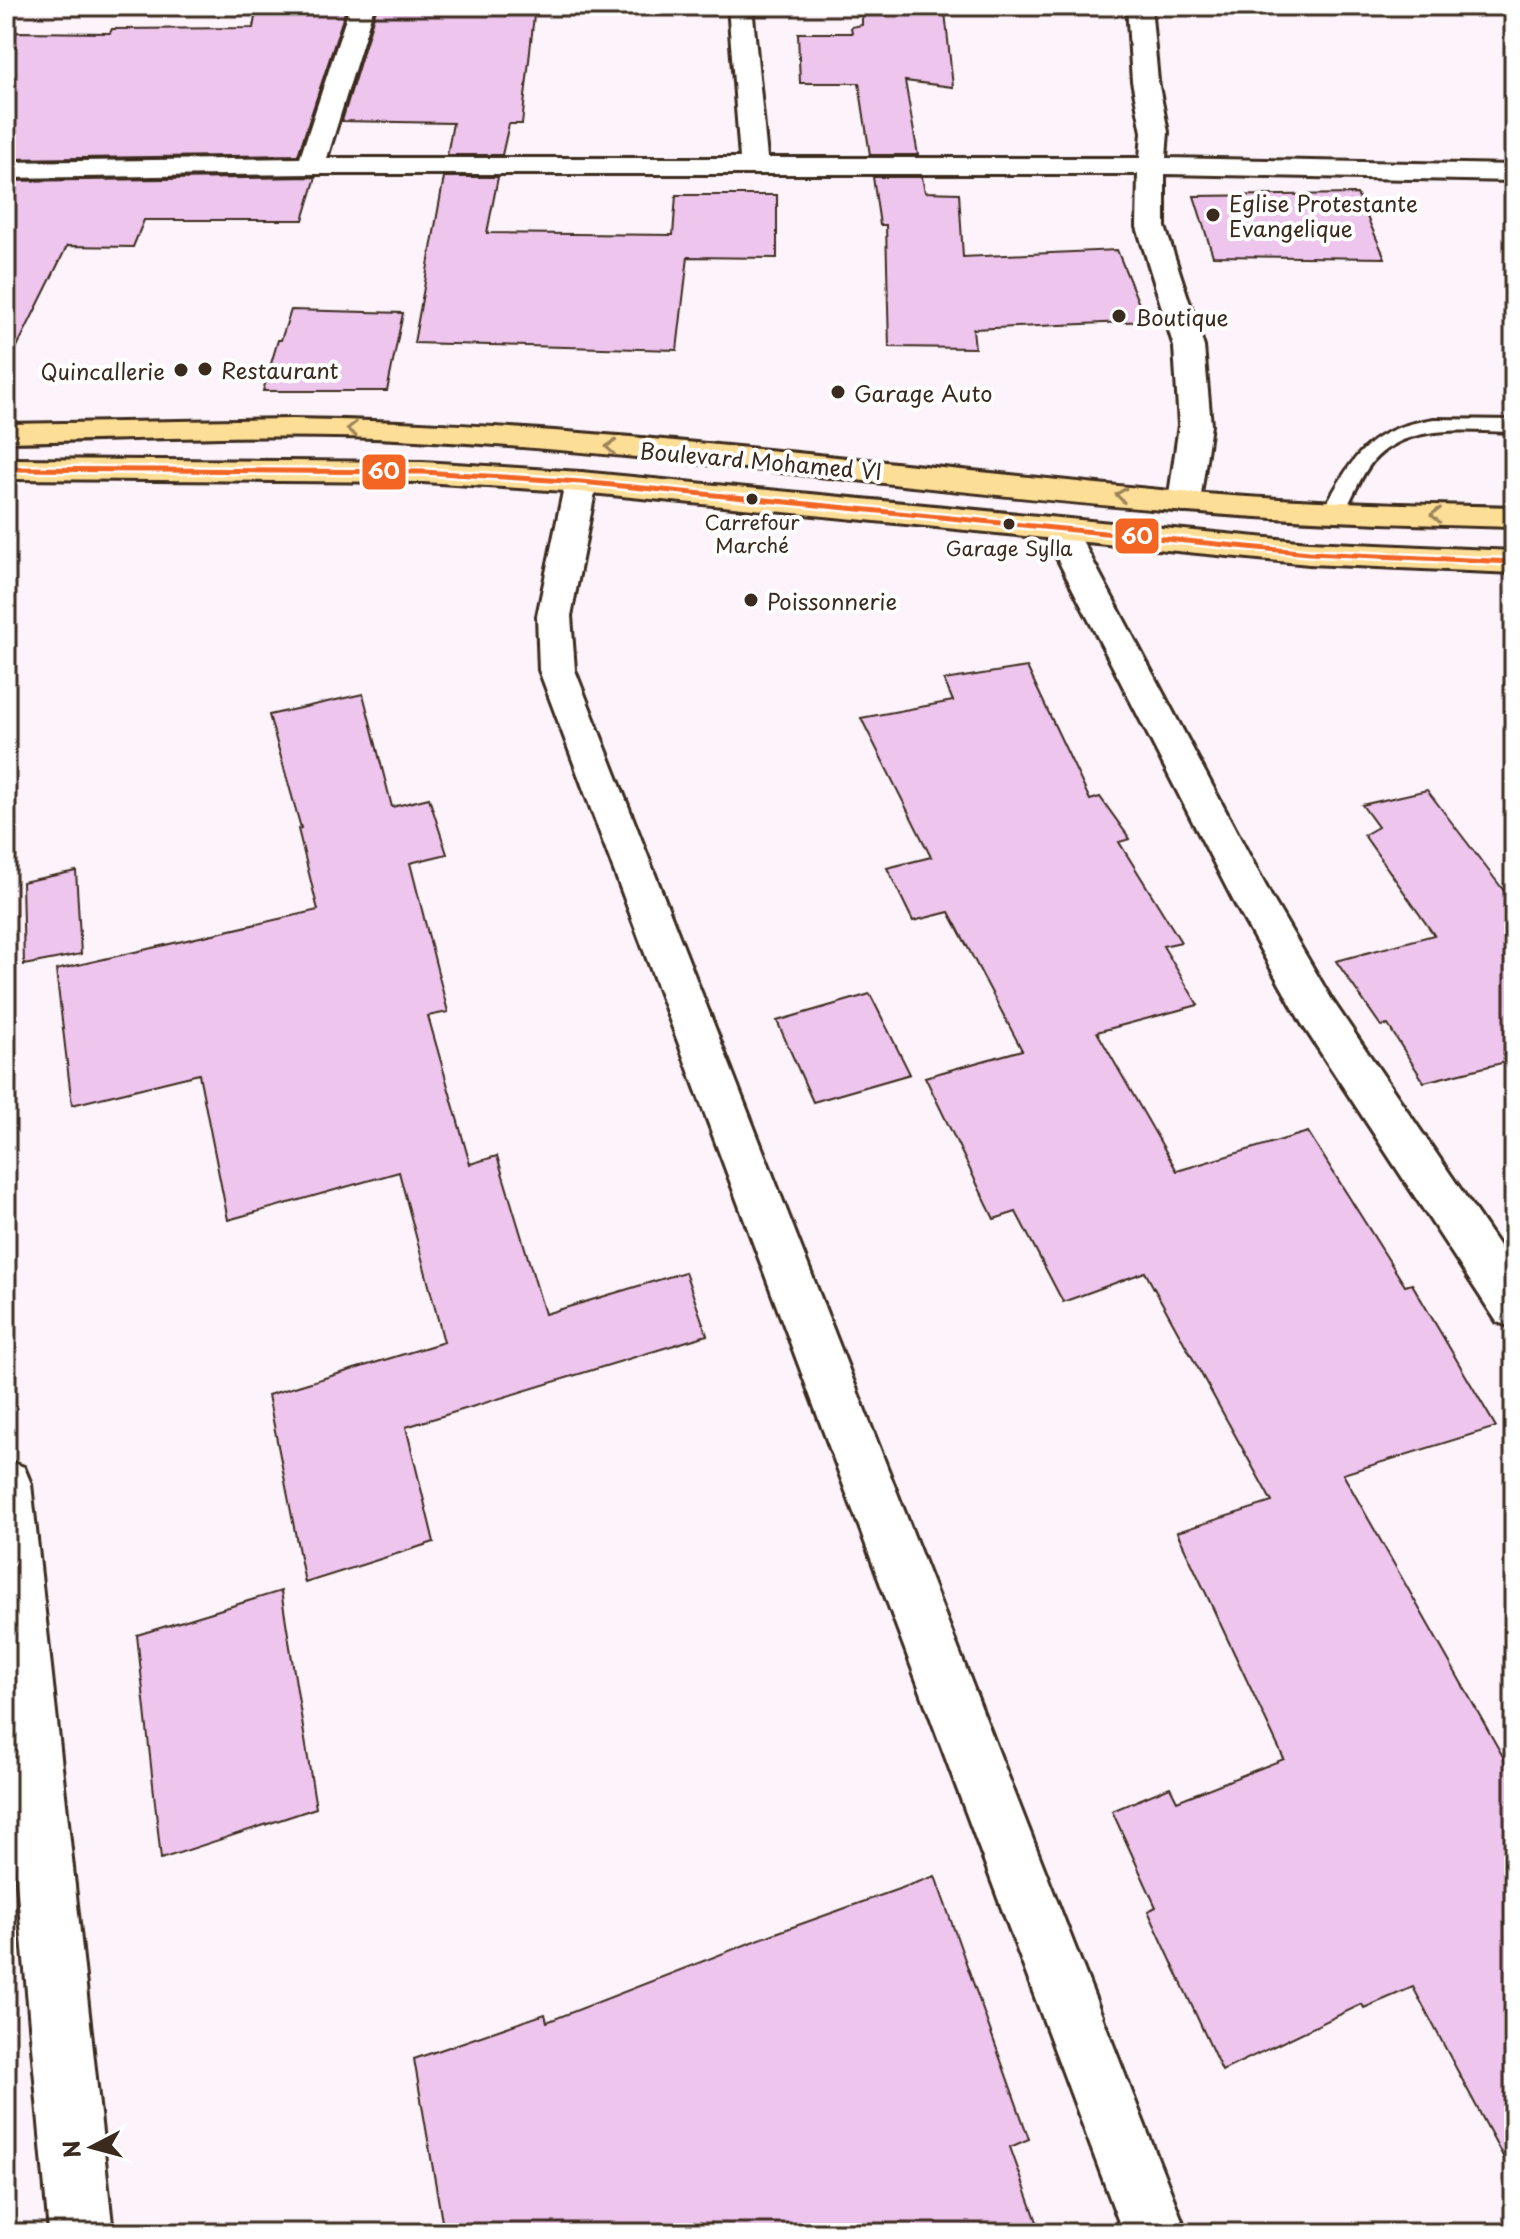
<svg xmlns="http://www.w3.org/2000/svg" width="1520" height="2239" font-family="'Playpen Sans',sans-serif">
	<rect width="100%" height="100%" fill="#fcf3fb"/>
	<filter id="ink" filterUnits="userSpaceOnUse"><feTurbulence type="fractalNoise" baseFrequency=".0125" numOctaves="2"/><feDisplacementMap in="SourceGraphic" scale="16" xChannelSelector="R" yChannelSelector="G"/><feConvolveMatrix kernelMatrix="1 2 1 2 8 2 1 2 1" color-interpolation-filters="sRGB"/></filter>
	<g filter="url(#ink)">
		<!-- building -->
		<path fill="#eec5ed" stroke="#3b2a1e" stroke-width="2" d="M 257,6 L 347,6 L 298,155 L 6,159 L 6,50 L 17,32 L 110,33 L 112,29 L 253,28 Z
			M 377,6 L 535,6 L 522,124 L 509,124 L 502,155 L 447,155 L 453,123 L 342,121 Z
			M 862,11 L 945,12 L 953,87 L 905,81 L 918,155 L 870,155 L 859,83 L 800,83 L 798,33 L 852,33 L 851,27 L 862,25 Z
			M 316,177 L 303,220 L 144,220 L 133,247 L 67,246 L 6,369 L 6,181 Z
			M 444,177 L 498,177 L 487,233 L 673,235 L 676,195 L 777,195 L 777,258 L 688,257 L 677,350 L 414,343 Z
			M 873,177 L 922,177 L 925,192 L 959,193 L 963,257 L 1117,250 L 1146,321 L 973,329 L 975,348 L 889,347 L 886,225 L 880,225 Z
			M 1357,194 L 1385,258 L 1213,256 L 1194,196 Z
			M 291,310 L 403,313 L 387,391 L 263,391 L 278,340 L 281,340 Z
			M 1027,667 L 1090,800 L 1100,797 L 1130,839 L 1119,842 L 1181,942 L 1163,946 L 1198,1005 L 1097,1032 L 1177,1171 L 1308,1132 L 1405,1286 L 1412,1284 L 1496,1427 L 1343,1474 L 1514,1776 L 1514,2177 L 1413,1987 L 1364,2008 L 1362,2004 L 1222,2071 L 1148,1911 L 1156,1907 L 1112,1811 L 1170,1787 L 1177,1801 L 1284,1759 L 1177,1532 L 1272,1502 L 1145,1272 L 1063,1302 L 1016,1212 L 994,1219 L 925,1077 L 1022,1050 L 949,912 L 913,921 L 887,868 L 931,857 L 861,718 L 953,701 L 944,680 Z
			M 363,694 L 392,807 L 429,798 L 447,854 L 410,863 L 448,1012 L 428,1016 L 470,1164 L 497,1156 L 545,1314 L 685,1272 L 707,1335 L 406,1427 L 434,1542 L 305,1583 L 268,1395 L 444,1342 L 399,1172 L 228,1220 L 199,1074 L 72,1105 L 56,970 L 318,910 L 298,829 L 301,828 L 269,715 Z
			M 1427,790 L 1514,904 L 1514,1060 L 1424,1082 L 1388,1025 L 1381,1026 L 1336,961 L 1434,935 L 1364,835 L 1378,827 L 1362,805 Z
			M 76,871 L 81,954 L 24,965 L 22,882 Z
			M 870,994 L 910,1074 L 813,1102 L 777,1021 Z
			M 281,1591 L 316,1808 L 161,1859 L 137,1635 Z
			M 935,1876 L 1029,2139 L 1010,2147 L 1041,2233 L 444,2233 L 414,2059 L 545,2014 L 547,2022 L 773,1934 Z"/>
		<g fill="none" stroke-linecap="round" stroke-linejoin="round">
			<!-- service casing -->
			<g stroke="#3b2a1e" stroke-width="6">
				<path id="service" d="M 1434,419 L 1514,420 L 1514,432 C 1466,431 1407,422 1372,462 C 1359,478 1352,500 1341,517 L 1325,517 L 1322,512 C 1354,456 1366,430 1434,419 Z"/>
			</g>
			<!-- minor casing -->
			<g stroke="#3b2a1e" stroke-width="6">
				<path id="minor" d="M 350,6 L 374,6 L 327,158 L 740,158 L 728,6 L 752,6 L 767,158 L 1140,158 L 1142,132 L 1132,81 L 1127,6 L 1151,6 L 1158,81 L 1168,132 L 1166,158 L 1514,165 L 1514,181 L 1165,174 L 1165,227 L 1204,347 L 1211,425 L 1200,502 L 1196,509 L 1184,512 L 1172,509 L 1168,502 L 1179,425 L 1174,347 L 1137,227 L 1138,174 L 311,174 L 6,178 L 6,162 L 300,158 Z
					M 581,472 L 592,475 L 597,482 L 571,616 L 575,670 L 1187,2233 L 1123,2233 L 539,670 L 537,616 L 565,482 L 570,475 Z
					M 1060,521 L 1072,524 L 1077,531 L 1272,898 L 1332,1000 L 1514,1268 L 1514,1328 L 1497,1322 L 1302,1024 L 1235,904 L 1043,531 L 1048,524 Z
					M 6,1460 L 24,1467 L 31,1484 L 113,2233 L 49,2233 L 6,1762 Z"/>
			</g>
			<!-- primary casing -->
			<g stroke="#3b2a1e" stroke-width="6">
				<path id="primary" d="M 292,419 C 589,423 886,465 1182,492 C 1292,502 1403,504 1514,507 L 1514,527 C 1405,524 1296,521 1188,512 C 930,493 674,454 416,440 C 280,432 142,440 6,442 L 6,424 Z
					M 6,459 L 423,462 L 581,472 L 1309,542 L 1514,551 L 1514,573 L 1309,564 L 581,492 L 423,482 L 6,479 Z"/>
			</g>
			<!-- service -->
			<use href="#service" fill="#fff" fill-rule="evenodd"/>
			<!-- minor -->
			<use href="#minor" fill="#fff" fill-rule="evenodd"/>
			<!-- primary -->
			<use href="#primary" fill="#fdde96" fill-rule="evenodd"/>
			<!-- bus-1 casing -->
			<g stroke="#fff" stroke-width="10">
				<path id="bus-1" d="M 6,469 L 423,472 L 581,482 L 1309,553 L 1514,562"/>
			</g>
			<!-- bus-1 -->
			<use href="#bus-1" stroke="#f26522" stroke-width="5"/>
		</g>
		<!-- one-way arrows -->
		<defs><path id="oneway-chevron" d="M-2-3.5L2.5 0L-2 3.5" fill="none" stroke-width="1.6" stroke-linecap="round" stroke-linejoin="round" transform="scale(2)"/></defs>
		<g stroke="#9c845a">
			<use href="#oneway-chevron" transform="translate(352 429) rotate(-179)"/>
			<use href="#oneway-chevron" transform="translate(611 447) rotate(-175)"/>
			<use href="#oneway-chevron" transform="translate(1121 495) rotate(-173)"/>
			<use href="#oneway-chevron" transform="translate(1436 515) rotate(-178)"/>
		</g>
	</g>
	<!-- markers -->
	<g fill="#3b2a1e" stroke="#fff" stroke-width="3">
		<circle cx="1213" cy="215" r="8"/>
		<circle cx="1119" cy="316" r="8"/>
		<circle cx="205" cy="369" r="8"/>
		<circle cx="181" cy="370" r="8"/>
		<circle cx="838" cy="392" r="8"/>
		<circle cx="752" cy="499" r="7"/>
		<circle cx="1009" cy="524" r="7"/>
		<circle cx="751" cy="600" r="8"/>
	</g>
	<g text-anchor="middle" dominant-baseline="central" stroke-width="8" stroke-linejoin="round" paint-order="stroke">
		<!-- far-bus labels -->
		<g font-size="20" fill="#3b2a1e" stroke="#fff">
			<text x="752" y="522">Carrefour<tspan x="752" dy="23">Marché</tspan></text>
			<text x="1009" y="548">Garage Sylla</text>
		</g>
		<!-- far-poi labels -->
		<g font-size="22" fill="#3b2a1e" stroke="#fff" text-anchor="start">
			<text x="1229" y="202">Eglise Protestante<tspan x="1229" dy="25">Evangelique</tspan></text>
			<text x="1135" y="316">Boutique</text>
			<text x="221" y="369">Restaurant</text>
			<text x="165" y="370" text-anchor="end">Quincallerie</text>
			<text x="854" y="392">Garage Auto</text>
			<text x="767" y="600">Poissonnerie</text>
		</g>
		<!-- far-street labels -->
		<g font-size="22" fill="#3b2a1e" stroke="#fff">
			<text transform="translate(761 460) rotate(5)">Boulevard Mohamed VI</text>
		</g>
	</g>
	<g stroke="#fff" stroke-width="3">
		<rect x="361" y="453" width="46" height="38" rx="8" fill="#f26522"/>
		<rect x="1114" y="517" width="46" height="38" rx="8" fill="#f26522"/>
	</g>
	<g font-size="22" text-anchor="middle" font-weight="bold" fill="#fff">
		<text x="384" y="479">60</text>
		<text x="1137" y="544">60</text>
	</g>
	<!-- margin -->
	<rect width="1520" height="2239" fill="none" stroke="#fff" stroke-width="32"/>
	<rect x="16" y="16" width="1488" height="2207" fill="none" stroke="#3b2a1e" stroke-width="3" filter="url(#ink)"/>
	<!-- north arrow -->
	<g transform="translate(92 2147) rotate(264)" stroke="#ffffff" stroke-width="6" paint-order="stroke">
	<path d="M0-6L14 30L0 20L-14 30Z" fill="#3b2a1e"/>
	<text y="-12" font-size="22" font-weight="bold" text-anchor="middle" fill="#3b2a1e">N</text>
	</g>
</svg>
